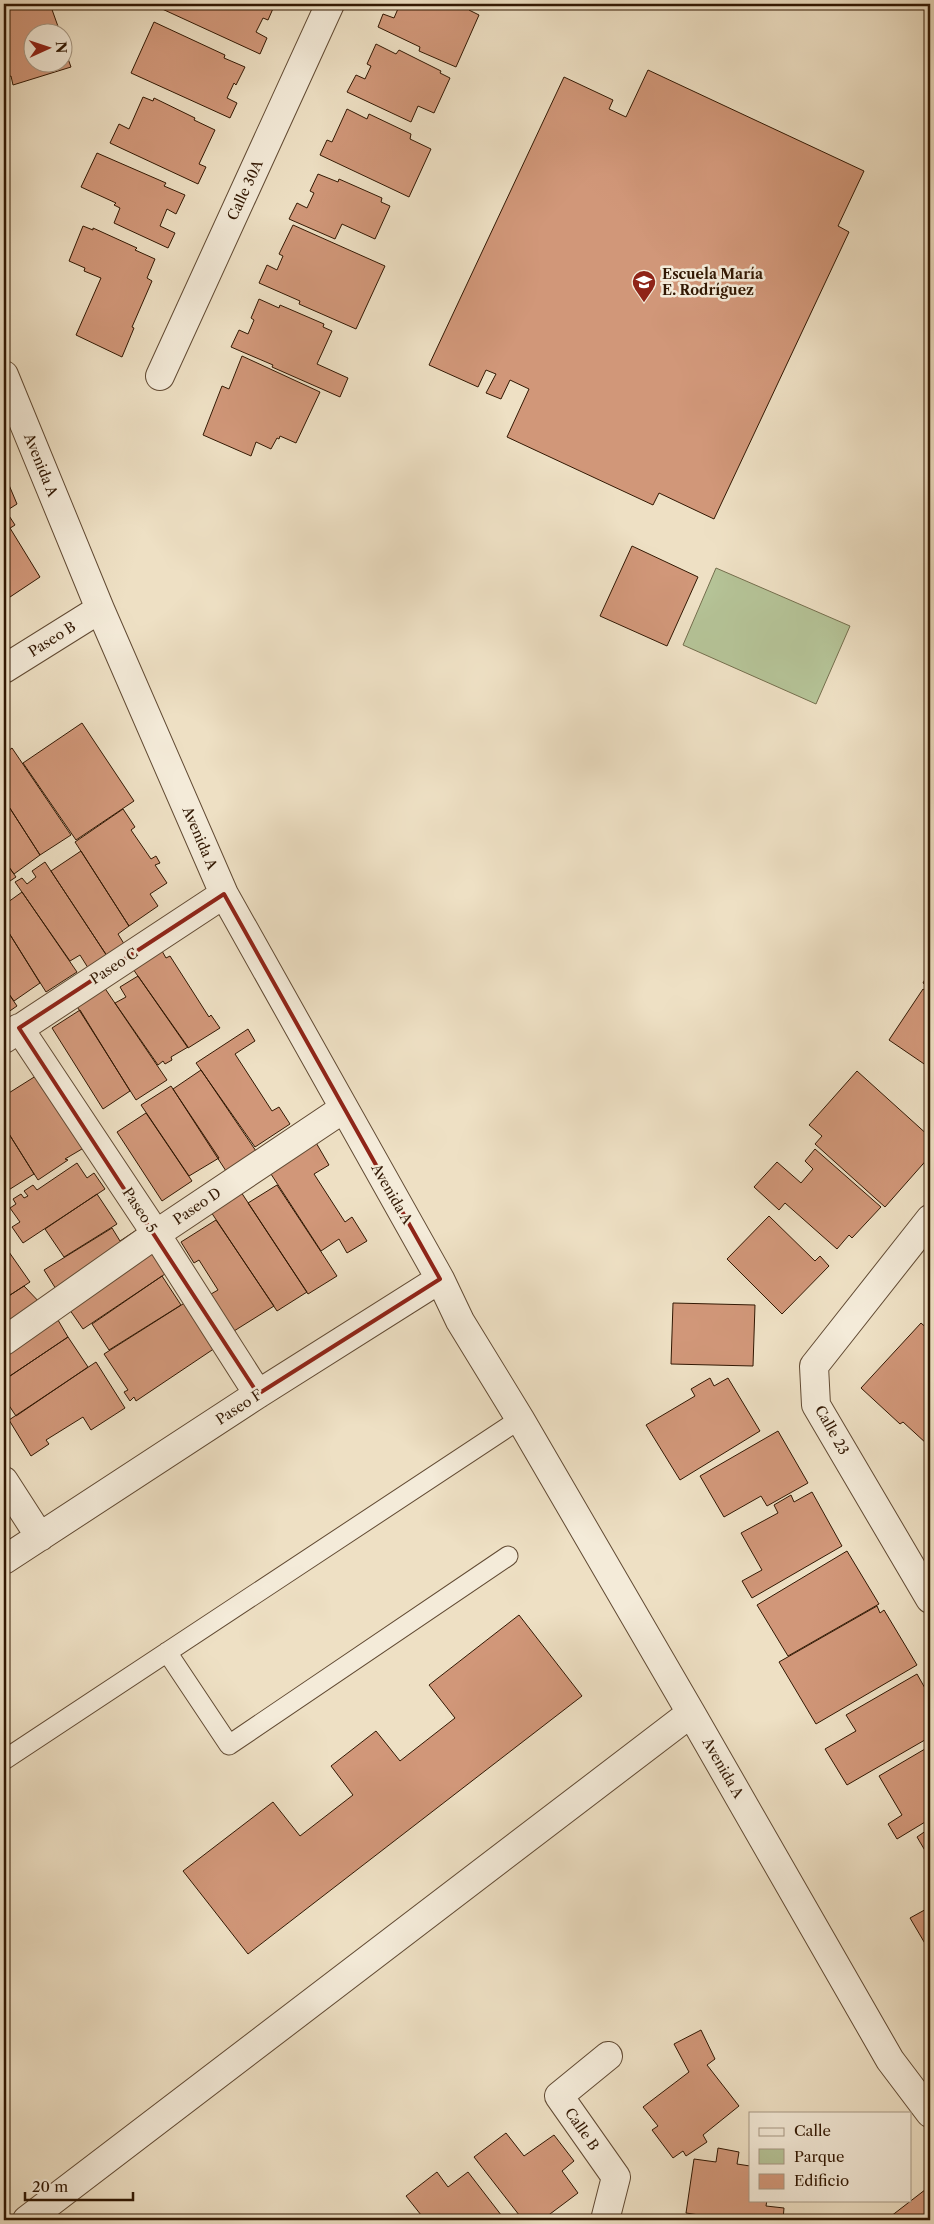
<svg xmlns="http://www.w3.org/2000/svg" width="934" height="2224" font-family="'Libre Caslon Text',serif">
	<rect width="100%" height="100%" fill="#eee0c4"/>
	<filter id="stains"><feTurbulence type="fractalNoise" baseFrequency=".004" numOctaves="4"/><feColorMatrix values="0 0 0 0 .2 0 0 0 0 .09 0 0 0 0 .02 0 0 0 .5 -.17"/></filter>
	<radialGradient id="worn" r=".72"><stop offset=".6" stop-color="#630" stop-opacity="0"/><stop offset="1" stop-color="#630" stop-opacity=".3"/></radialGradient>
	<!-- green -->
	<path fill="#b5c397" stroke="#746e4d" d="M 716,568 L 850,626 L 816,704 L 683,645 Z"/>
	<!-- building -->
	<path fill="#d19779" stroke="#321803" d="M 4,4 L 50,4 L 60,32 L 32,32 L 32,62 L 62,62 L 62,42 L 71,67 L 13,85 L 11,76 L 4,78 Z
		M 162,4 L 275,4 L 268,20 L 263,18 L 256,32 L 267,38 L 260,54 L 160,8 Z
		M 400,4 L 463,4 L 470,7 L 469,10 L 479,15 L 456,67 L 419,51 L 420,47 L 378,27 L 383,14 L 394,18 Z
		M 154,22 L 225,55 L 224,58 L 245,67 L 236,85 L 234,83 L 227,98 L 237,103 L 230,118 L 131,73 Z
		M 376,44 L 396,54 L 399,50 L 441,71 L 440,73 L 450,78 L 434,113 L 418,106 L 411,122 L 347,92 L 356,75 L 365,79 L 371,66 L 367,64 Z
		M 648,70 L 864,171 L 838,226 L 849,232 L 714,519 L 659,493 L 653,505 L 507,437 L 529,389 L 510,380 L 501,399 L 486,393 L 496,374 L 486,370 L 478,387 L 429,365 L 564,77 L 613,100 L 609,109 L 626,117 Z
		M 143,97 L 153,101 L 154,98 L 195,118 L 194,120 L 215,130 L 199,164 L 206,167 L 198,184 L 110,143 L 119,124 L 129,129 Z
		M 347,109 L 367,119 L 369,114 L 411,134 L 410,139 L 431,149 L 409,197 L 320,155 L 327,140 L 332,142 Z
		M 97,153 L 166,183 L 164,186 L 185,195 L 176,214 L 167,209 L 160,226 L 175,233 L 168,248 L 114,223 L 120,208 L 114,205 L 116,203 L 81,187 Z
		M 318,174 L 338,182 L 339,179 L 382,198 L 381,202 L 390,206 L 375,239 L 342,224 L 335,239 L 289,219 L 297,203 L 307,208 L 314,193 L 310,191 Z
		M 293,225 L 385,266 L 356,329 L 299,304 L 300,301 L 259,283 L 267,265 L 277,270 L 283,256 L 279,254 Z
		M 83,226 L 93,230 L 93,228 L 137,248 L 135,250 L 155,259 L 147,278 L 152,281 L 132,327 L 134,328 L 122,357 L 76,335 L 101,278 L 84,271 L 85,268 L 69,261 Z
		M 259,299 L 279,308 L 280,305 L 324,324 L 323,327 L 332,331 L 317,364 L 348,378 L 340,397 L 272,367 L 273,365 L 231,347 L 239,330 L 248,334 L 254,320 L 251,318 Z
		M 242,356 L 320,392 L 296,443 L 280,436 L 279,439 L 277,438 L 271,449 L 256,442 L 251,456 L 203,435 L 222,386 L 229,389 Z
		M 9,485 L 17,504 L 6,511 L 15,525 L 4,532 L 4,488 Z
		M 10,528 L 40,577 L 4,601 L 4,532 Z
		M 632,546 L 698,577 L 667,646 L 600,616 Z
		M 82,723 L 134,801 L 76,840 L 23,763 Z
		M 12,748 L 71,835 L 40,855 L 4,799 L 4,754 Z
		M 4,799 L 40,855 L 14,874 L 4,860 Z
		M 123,809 L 135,827 L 131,830 L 151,859 L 156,856 L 160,863 L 155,865 L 167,883 L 150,894 L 158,906 L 129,926 L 75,842 Z
		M 81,851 L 129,926 L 118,934 L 126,947 L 109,959 L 51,871 Z
		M 4,860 L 16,877 L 4,885 Z
		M 45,862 L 109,959 L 90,971 L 80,955 L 70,961 L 15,882 L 22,878 L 27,884 L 36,877 L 32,871 Z
		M 22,892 L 77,972 L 46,992 L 4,925 L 4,905 Z
		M 4,925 L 40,983 L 14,1001 L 4,987 Z
		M 162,951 L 166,958 L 170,956 L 209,1017 L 211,1015 L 220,1028 L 188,1048 L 133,969 Z
		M 930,970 L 930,988 L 923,983 Z
		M 138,976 L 188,1047 L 171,1057 L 172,1060 L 165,1064 L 163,1061 L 158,1065 L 115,1003 L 126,997 L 120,987 Z
		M 4,987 L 17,1006 L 4,1015 Z
		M 104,987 L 167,1080 L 136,1100 L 76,1005 Z
		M 923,989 L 930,994 L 930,1068 L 889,1040 Z
		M 80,1010 L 130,1091 L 103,1109 L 52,1028 Z
		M 248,1029 L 255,1041 L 235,1054 L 272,1111 L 279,1107 L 290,1124 L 255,1147 L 196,1063 Z
		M 201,1070 L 256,1151 L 226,1171 L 173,1089 Z
		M 857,1071 L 930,1137 L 930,1156 L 885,1207 L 815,1144 L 822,1136 L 809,1125 Z
		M 39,1074 L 87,1146 L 65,1159 L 68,1160 L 38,1180 L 4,1126 L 4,1096 Z
		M 171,1086 L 219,1158 L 189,1176 L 141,1105 Z
		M 146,1113 L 192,1181 L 162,1201 L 117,1132 Z
		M 4,1126 L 34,1174 L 7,1191 L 4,1187 Z
		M 315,1141 L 329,1165 L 314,1174 L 345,1222 L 352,1217 L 367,1241 L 347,1253 L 339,1239 L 321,1251 L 269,1171 Z
		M 815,1149 L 881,1207 L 852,1238 L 849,1235 L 837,1249 L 785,1203 L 779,1210 L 754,1187 L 777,1162 L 801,1183 L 813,1169 L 805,1161 Z
		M 77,1163 L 87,1178 L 94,1173 L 105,1189 L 23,1243 L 12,1227 L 20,1222 L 10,1208 L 16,1204 L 13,1199 L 21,1194 L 24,1198 L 28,1196 L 24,1191 L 33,1185 L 37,1190 Z
		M 277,1185 L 337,1276 L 308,1294 L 248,1203 Z
		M 239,1189 L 307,1292 L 277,1311 L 209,1209 Z
		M 97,1194 L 117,1224 L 64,1257 L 45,1229 Z
		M 769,1216 L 815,1261 L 820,1256 L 829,1266 L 782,1314 L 727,1259 Z
		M 216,1220 L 274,1306 L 234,1331 L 211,1294 L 218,1290 L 199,1260 L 194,1263 L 181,1242 Z
		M 144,1225 L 61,1297 L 44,1270 L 112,1228 L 120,1241 Z
		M 155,1240 L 174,1268 L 83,1329 L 65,1303 Z
		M 9,1252 L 30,1282 L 4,1299 L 4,1255 Z
		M 162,1276 L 181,1305 L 109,1350 L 92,1324 Z
		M 24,1286 L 43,1306 L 4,1334 L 4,1299 Z
		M 194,1297 L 224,1342 L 136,1401 L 134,1397 L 130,1401 L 124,1392 L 128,1390 L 104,1354 Z
		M 673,1303 L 755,1305 L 753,1366 L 671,1364 Z
		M 52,1310 L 68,1337 L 4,1380 L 4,1346 Z
		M 921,1323 L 930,1331 L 930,1440 L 927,1444 L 903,1422 L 900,1424 L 861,1388 Z
		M 68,1337 L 88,1367 L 16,1416 L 6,1401 L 4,1403 L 4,1380 Z
		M 96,1362 L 125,1408 L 91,1430 L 83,1417 L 46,1440 L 49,1444 L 31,1456 L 9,1420 Z
		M 710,1378 L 714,1386 L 728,1378 L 760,1431 L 680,1480 L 646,1425 L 695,1396 L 691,1389 Z
		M 778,1431 L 808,1483 L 767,1506 L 761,1496 L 724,1517 L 700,1476 Z
		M 812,1492 L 842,1546 L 752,1598 L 742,1581 L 762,1570 L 741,1533 L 778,1513 L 774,1505 L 791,1495 L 794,1502 Z
		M 847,1551 L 879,1604 L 788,1656 L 757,1605 Z
		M 877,1606 L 880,1613 L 884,1610 L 917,1665 L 816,1724 L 779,1662 Z
		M 519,1615 L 582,1696 L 248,1954 L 183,1871 L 273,1802 L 300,1836 L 353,1795 L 331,1766 L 376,1731 L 400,1761 L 455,1718 L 429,1685 Z
		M 917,1674 L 930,1697 L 930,1737 L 847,1785 L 825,1749 L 856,1731 L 846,1715 Z
		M 930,1746 L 930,1819 L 897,1839 L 888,1824 L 902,1815 L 879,1776 Z
		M 930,1828 L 930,1859 L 917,1837 Z
		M 930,1907 L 930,1952 L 910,1918 Z
		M 701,2030 L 715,2059 L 707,2065 L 739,2106 L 703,2135 L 707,2142 L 686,2156 L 683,2151 L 673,2158 L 652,2130 L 658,2126 L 643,2107 L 689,2072 L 674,2044 Z
		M 506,2133 L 524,2156 L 554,2135 L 574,2161 L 562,2171 L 578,2193 L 542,2220 L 523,2220 L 474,2157 Z
		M 718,2148 L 739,2152 L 737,2164 L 750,2166 L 750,2200 L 767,2200 L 766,2206 L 784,2208 L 783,2220 L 732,2220 L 686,2213 L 694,2159 L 716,2162 Z
		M 437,2172 L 448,2187 L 468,2172 L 505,2220 L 425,2220 L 406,2196 Z
		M 930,2186 L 930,2220 L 886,2220 Z"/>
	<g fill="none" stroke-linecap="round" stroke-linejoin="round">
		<!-- lane casing -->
		<g stroke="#614a33" stroke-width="21">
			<path id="lane" d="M 167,1652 L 229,1745 L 508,1556
				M 4,1760 L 520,1419"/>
		</g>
		<!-- street casing -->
		<g stroke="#614a33" stroke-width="30">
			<path id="street" d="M 4,375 L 100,609 L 224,894 L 440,1279 L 460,1321 L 520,1419 L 691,1713 L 890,2060 L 930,2113
				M 160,376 L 330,4
				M 4,669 L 100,609
				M 19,1028 L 156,1234 L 258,1394
				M 4,1039 L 224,894
				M 930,1219 L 814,1366 L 816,1405 L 930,1599
				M 4,1341 L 156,1234 L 343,1109
				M 4,1481 L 40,1537
				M 4,1560 L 258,1394 L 440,1279
				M 27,2220 L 691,1713
				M 605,2220 L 616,2177 L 559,2096 L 608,2056"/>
		</g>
		<!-- lane -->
		<use href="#lane" stroke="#f4ebd9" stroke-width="19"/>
		<!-- street -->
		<use href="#street" stroke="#f4ebd9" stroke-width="28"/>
	</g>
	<!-- marked area -->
	<path fill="none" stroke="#8f2418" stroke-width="4" stroke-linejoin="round" d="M 224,894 L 440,1279 L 258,1394 L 19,1028 Z"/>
	<!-- icons -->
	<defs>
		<g id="school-pin" transform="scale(1.25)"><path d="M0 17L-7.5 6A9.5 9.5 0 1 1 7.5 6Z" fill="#8f2418" stroke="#f4ebd9"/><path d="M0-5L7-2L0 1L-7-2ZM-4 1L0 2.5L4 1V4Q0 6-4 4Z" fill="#fff"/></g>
	</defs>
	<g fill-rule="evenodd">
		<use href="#school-pin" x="644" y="282"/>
	</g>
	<g text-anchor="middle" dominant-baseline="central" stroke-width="5" stroke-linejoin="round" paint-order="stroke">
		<!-- street labels -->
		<g font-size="14" fill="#321803" stroke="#f4ebd9">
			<text transform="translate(245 190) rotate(-65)">Calle 30A</text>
			<text transform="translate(41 465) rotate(68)">Avenida A</text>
			<text transform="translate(52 639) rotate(-32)">Paseo B</text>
			<text transform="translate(200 838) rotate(67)">Avenida A</text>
			<text transform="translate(114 966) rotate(-33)">Paseo C</text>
			<text transform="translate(392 1194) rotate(60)">Avenida A</text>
			<text transform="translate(197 1206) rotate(-34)">Paseo D</text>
			<text transform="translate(140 1210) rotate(57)">Paseo 5</text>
			<text transform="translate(239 1407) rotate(-33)">Paseo F</text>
			<text transform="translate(832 1430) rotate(61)">Calle 23</text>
			<text transform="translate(723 1768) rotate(60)">Avenida A</text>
			<text transform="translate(582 2129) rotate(55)">Calle B</text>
		</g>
		<!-- poi labels -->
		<g font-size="14" font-weight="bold" fill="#321803" stroke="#f4ebd9" text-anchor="start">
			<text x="662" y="274">Escuela María<tspan x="662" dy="16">E. Rodríguez</tspan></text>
		</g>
	</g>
	<!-- margin -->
	<rect width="934" height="2224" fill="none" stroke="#eee0c4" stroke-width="20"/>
	<rect x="5" y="5" width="924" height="2214" fill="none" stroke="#321803" stroke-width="2.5"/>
	<rect x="10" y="10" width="914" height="2204" fill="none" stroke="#321803"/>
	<!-- legend -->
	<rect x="749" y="2112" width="162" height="90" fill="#f4ebd9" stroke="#a69783"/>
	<rect x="759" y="2128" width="25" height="8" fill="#f4ebd9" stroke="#a69783"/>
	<text x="794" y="2136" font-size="15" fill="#321803">Calle</text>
	<rect x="759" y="2149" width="25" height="15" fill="#b5c397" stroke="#a69783"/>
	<text x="794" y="2162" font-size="15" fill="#321803">Parque</text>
	<rect x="759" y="2174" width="25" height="15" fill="#d19779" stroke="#a69783"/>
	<text x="794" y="2186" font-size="15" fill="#321803">Edificio</text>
	<!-- north arrow -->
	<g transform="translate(48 48) rotate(87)"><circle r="24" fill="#f4ebd9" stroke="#a69783"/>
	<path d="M0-4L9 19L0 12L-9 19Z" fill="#8f2418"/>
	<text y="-8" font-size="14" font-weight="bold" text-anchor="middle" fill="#321803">N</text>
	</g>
	<!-- scale -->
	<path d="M25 2192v8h108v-8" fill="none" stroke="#321803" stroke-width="2.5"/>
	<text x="32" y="2192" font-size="15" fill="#321803" stroke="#f4ebd9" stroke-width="4" paint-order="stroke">20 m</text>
	<rect width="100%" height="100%" filter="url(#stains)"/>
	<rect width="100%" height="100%" fill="url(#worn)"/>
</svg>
